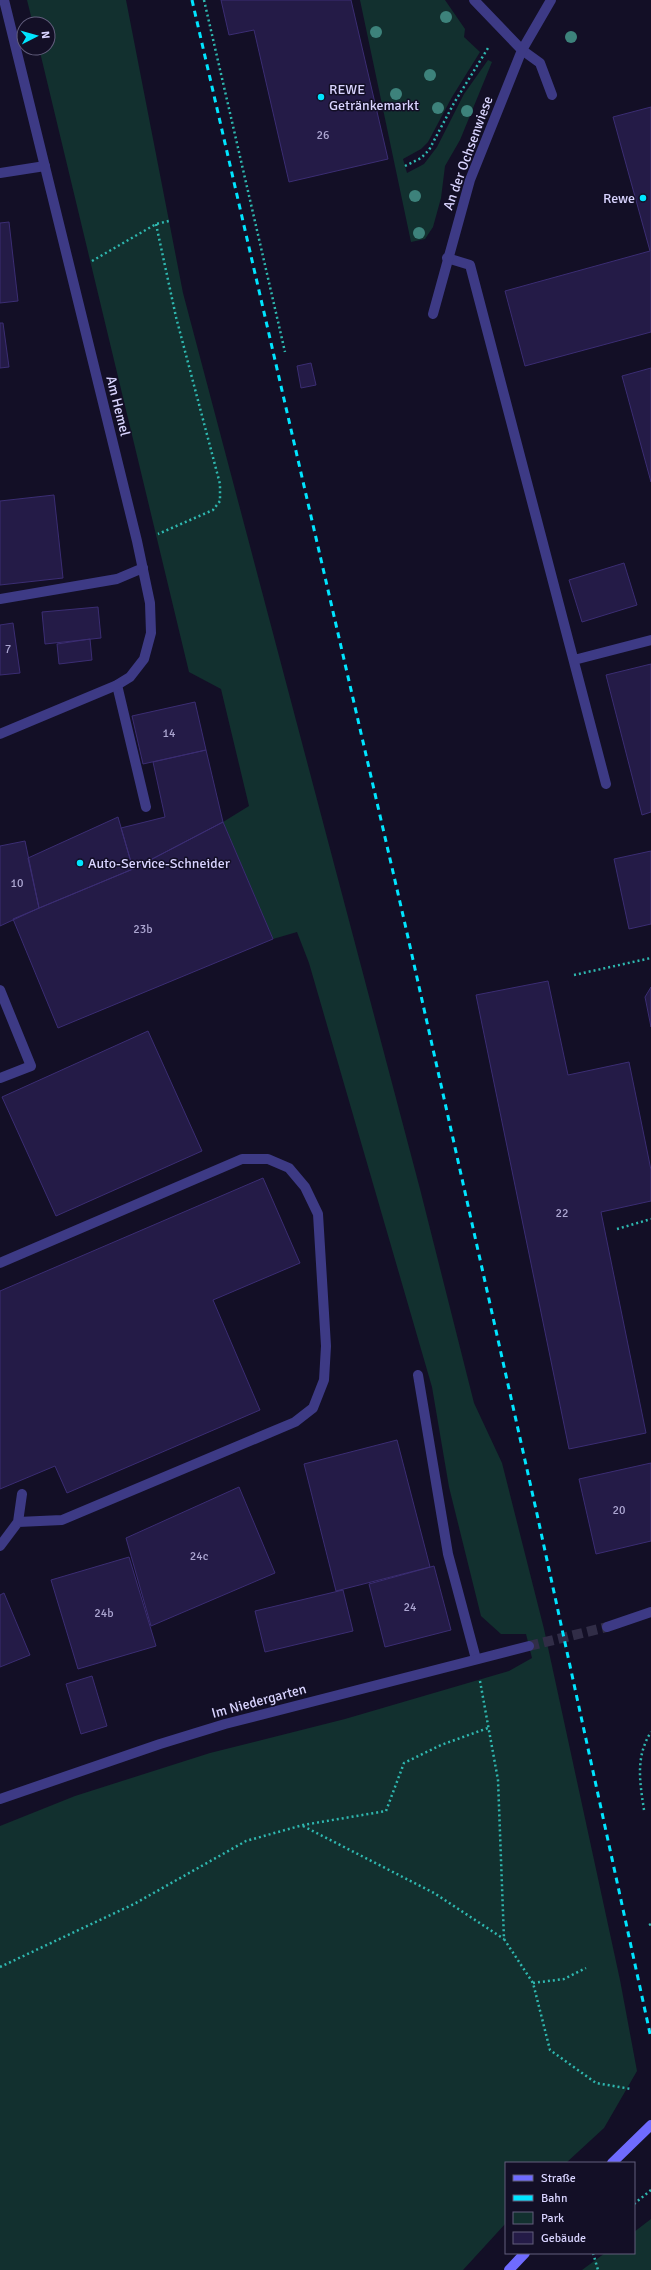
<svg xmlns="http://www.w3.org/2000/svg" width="651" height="2270" font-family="Signika,sans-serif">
	<rect width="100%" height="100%" fill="#130f26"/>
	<!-- green -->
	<path fill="#12302f" d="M 27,0 L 126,0 L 183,293 L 420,1189 L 474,1403 L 502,1463 L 544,1629 L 620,1980 L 637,2071 L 604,2128 L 566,2163 L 506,2163 L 506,2223 L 463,2270 L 0,2270 L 0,1826 L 75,1796 L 210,1753 L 345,1719 L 509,1671 L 532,1658 L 526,1634 L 501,1634 L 481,1616 L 449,1487 L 432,1387 L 309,963 L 297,932 L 273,939 L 223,822 L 249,806 L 221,689 L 189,672 L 39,48 L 48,48 L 48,24 L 33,24 Z
		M 360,0 L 445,0 L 465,29 L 464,37 L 480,52 L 452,97 L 428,142 L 421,149 L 403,159 L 407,173 L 424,164 L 437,147 L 464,94 L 488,60 L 492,62 L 460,140 L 445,166 L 441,198 L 433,227 L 425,239 L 411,242 Z
		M 651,2219 L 651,2270 L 582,2270 L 605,2253 L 634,2253 L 634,2232 Z"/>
	<!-- building -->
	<path fill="#241b47" stroke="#3b2d73" d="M 221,0 L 351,0 L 388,159 L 289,182 L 254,30 L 229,35 Z
		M 651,107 L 651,332 L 525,366 L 505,291 L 650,251 L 613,117 Z
		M 9,222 L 18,301 L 0,303 L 0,223 Z
		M 0,323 L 3,323 L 9,367 L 0,368 Z
		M 311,363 L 316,385 L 301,388 L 297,366 Z
		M 651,368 L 651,482 L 622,376 Z
		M 54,495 L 63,578 L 0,585 L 0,501 Z
		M 624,563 L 637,605 L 582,622 L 569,580 Z
		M 98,607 L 101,638 L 45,644 L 42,612 Z
		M 13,623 L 20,673 L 0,675 L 0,625 Z
		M 90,639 L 92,660 L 59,664 L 57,644 Z
		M 651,664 L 651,812 L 642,815 L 606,675 Z
		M 195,702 L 206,750 L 143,764 L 132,716 Z
		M 206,750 L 223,822 L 133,869 L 121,828 L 165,817 L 153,762 Z
		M 118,817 L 133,869 L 39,908 L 28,858 Z
		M 223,822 L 273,939 L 58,1028 L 13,919 L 133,869 Z
		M 25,841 L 39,908 L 0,926 L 0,846 Z
		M 651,851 L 651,924 L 629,929 L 614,859 Z
		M 548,981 L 568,1075 L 629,1062 L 651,1170 L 651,1201 L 601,1212 L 646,1433 L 569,1449 L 476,995 Z
		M 651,987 L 651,1027 L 645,997 Z
		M 148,1031 L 202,1151 L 56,1216 L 2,1097 Z
		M 263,1178 L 300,1263 L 213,1300 L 260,1410 L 67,1493 L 55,1466 L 0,1489 L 0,1291 Z
		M 397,1440 L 430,1567 L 336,1591 L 304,1464 Z
		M 651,1463 L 651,1541 L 596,1554 L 579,1479 Z
		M 239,1487 L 275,1573 L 151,1626 L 126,1538 Z
		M 129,1557 L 156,1646 L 78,1669 L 51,1580 Z
		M 434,1566 L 451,1630 L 385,1647 L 369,1584 Z
		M 343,1590 L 353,1631 L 265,1652 L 255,1611 Z
		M 4,1593 L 30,1655 L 0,1667 L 0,1595 Z
		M 92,1676 L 107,1726 L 81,1734 L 66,1684 Z"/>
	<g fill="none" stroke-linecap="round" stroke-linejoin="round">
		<!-- minor-tunnel -->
		<path stroke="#312d47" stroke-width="10" stroke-dasharray="10 5" stroke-linecap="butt" d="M 529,1646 L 607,1627"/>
		<!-- path -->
		<path stroke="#2fb8b0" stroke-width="2.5" stroke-dasharray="2 3" stroke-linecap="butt" d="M 204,0 L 285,352
			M 405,166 L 421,158 L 429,150 L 454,103 L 488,48
			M 156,224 L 176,317 L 220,484 L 220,501 L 213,510 L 158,534
			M 92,261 L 156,224 L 169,221
			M 574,975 L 651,958
			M 617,1229 L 651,1219
			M 480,1681 L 498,1780 L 504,1939 L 533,1983 L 550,2050 L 596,2083 L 631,2089
			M 644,1810 C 640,1783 635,1757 651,1732
			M 303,1826 L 434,1893 L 504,1939
			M 649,1925 L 651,1924
			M 0,1967 L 134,1904 L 246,1841 L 303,1825 L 386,1811 L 404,1763 L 441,1745 L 488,1728
			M 533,1983 L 564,1979 L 586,1968
			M 634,2204 L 651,2190
			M 593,2253 L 598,2270"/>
		<!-- service -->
		<path stroke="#3d3a85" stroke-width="10" d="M 522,50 L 540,63 L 552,95
			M 0,173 L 45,166
			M 447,258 L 470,265 L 606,784
			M 0,599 L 117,579 L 143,568
			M 574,660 L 651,640
			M 117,685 L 146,807
			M 0,990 L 31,1066 L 0,1078
			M 0,1263 L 242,1159 L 268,1159 L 289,1168 L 305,1187 L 318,1214 L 326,1346 L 324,1380 L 313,1408 L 295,1422 L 62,1520 L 18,1522
			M 418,1375 L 448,1554 L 476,1659
			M 0,1546 L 18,1522 L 22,1494"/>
		<!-- minor -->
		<path stroke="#3d3a85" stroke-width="10" d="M 474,0 L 522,50
			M 433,314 L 470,180 L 522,50 L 551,0
			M 0,734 L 117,685 L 130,677 L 144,659 L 151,633 L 150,603 L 137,541 L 4,0
			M 607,1627 L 651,1612
			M 0,1799 L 160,1744 L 225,1724 L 529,1646"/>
		<!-- secondary -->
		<path stroke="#6f6bff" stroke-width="10" d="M 612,2163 L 651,2125
			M 509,2270 L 525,2253"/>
		<!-- rail -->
		<path stroke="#00e5ff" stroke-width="3" stroke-dasharray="6 5" stroke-linecap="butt" d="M 192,0 L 405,924 L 537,1514 L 651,2038"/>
	</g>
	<!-- trees -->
	<g fill="#3d827b">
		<circle cx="446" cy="17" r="6"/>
		<circle cx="376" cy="32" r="6"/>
		<circle cx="571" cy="37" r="6"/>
		<circle cx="430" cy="75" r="6"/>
		<circle cx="396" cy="94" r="6"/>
		<circle cx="438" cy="108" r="6"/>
		<circle cx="467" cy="111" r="6"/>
		<circle cx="415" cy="196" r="6"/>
		<circle cx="419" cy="233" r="6"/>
	</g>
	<!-- markers -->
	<g fill="#00e5ff" stroke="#130f26" stroke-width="1.5">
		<circle cx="321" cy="97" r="4"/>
		<circle cx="643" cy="198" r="4"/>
		<circle cx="80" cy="863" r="4"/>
	</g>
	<g text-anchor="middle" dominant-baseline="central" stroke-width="3" stroke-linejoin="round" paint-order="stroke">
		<!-- number labels -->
		<g font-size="12" fill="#aca6d1">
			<text x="323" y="135">26</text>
			<text x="8" y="649">7</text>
			<text x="169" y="733">14</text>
			<text x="17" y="883">10</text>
			<text x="143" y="929">23b</text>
			<text x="562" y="1213">22</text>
			<text x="619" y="1510">20</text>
			<text x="199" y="1556">24c</text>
			<text x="410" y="1607">24</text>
			<text x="104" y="1613">24b</text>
		</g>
		<!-- poi labels -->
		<g font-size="14" fill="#d9d4ff" stroke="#130f26" text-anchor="start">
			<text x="329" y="89">REWE<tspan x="329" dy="16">Getränkemarkt</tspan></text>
			<text x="635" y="198" text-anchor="end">Rewe</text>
			<text x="88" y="863">Auto-Service-Schneider</text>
		</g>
		<!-- street labels -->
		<g font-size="14" fill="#d9d4ff" stroke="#130f26">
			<text transform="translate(468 153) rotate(-70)">An der Ochsenwiese</text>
			<text transform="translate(118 406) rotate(76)">Am Hemel</text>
			<text transform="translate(259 1701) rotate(-15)">Im Niedergarten</text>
		</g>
	</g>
	<!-- legend -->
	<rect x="505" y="2162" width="130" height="92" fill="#130f26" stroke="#625e7d"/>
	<rect x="513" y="2175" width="20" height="6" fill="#6f6bff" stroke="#625e7d"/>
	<text x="541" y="2182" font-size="12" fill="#d9d4ff">Straße</text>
	<rect x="513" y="2195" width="20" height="6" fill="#00e5ff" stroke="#625e7d"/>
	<text x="541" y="2202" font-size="12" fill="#d9d4ff">Bahn</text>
	<rect x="513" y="2212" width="20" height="12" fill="#12302f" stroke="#625e7d"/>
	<text x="541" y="2222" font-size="12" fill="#d9d4ff">Park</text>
	<rect x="513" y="2232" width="20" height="12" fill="#241b47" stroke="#625e7d"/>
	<text x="541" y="2242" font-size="12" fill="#d9d4ff">Gebäude</text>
	<!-- north arrow -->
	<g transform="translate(36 36) rotate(84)"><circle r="19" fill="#130f26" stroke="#625e7d"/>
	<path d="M0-3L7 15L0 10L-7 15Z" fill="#00e5ff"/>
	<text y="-6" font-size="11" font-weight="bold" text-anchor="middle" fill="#d9d4ff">N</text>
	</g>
</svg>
